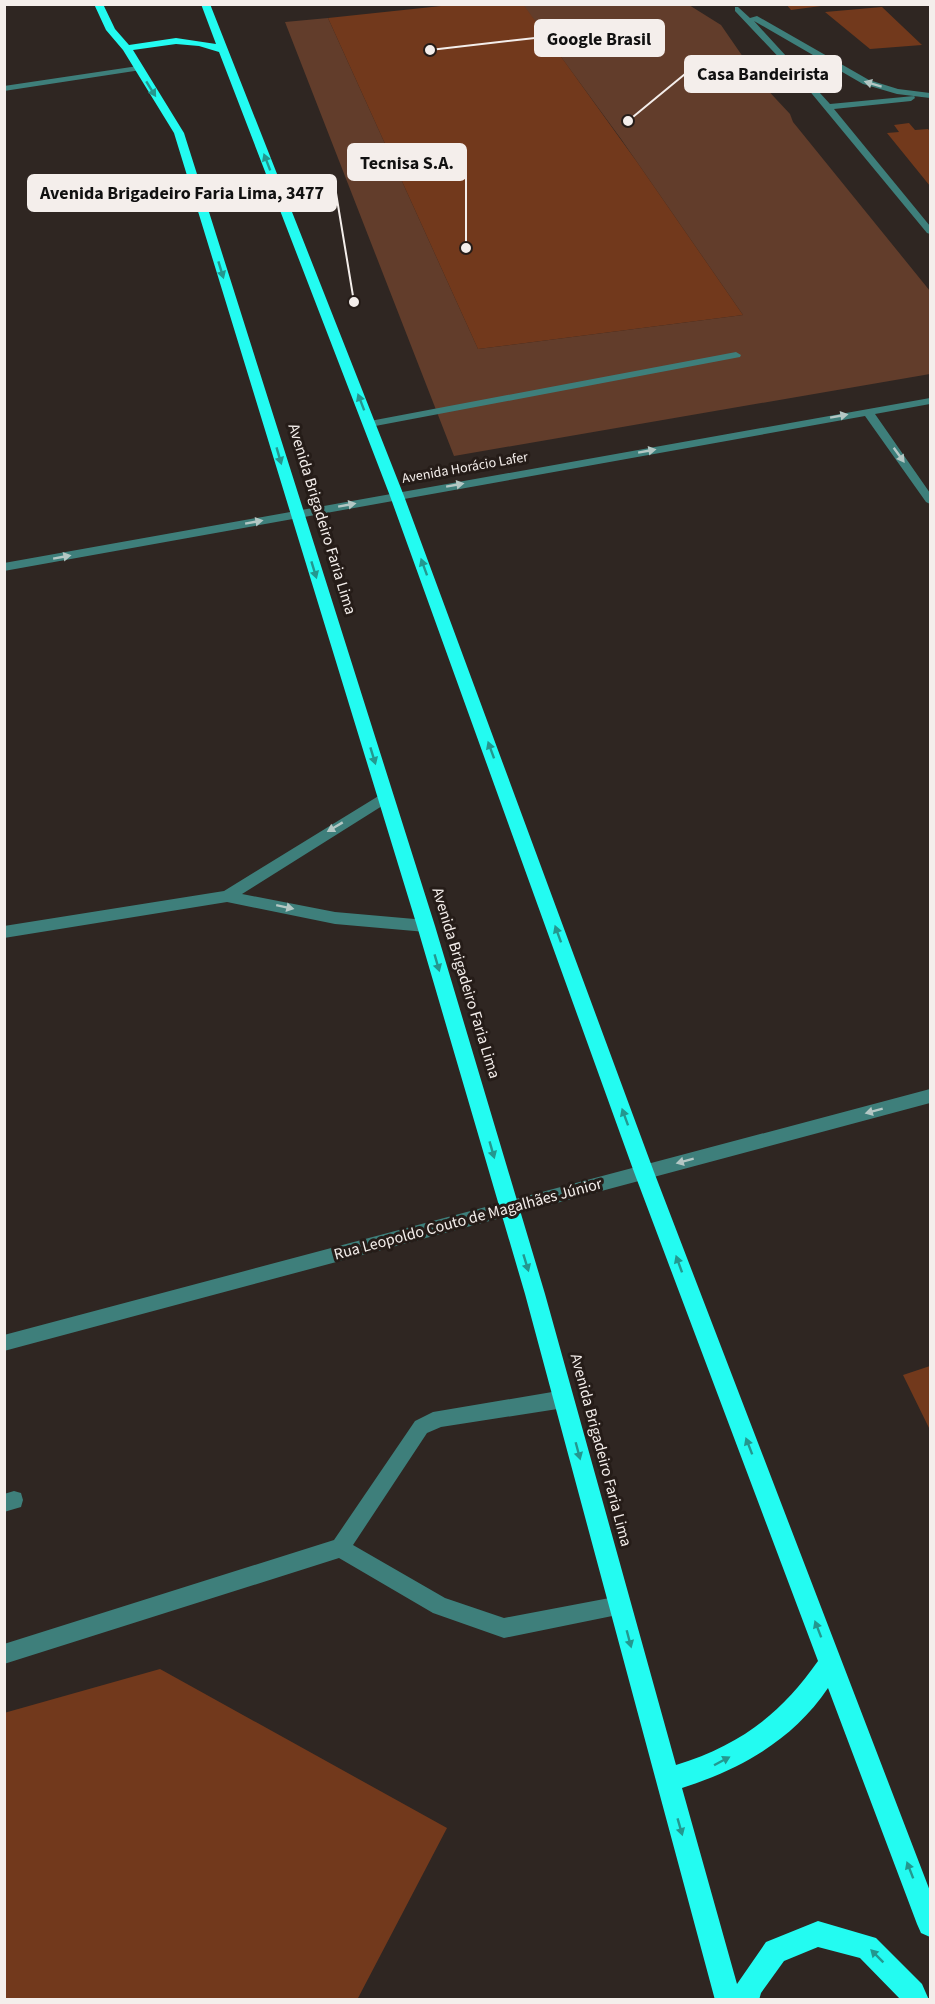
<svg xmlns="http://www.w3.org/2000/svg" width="935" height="2004" font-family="'Source Sans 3',sans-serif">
	<rect width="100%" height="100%" fill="#2f2622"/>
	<!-- green -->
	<path fill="#623d2b" d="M 523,5 L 689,5 L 721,25 L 761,83 L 790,114 L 793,122 L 930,291 L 930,374 L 454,456 L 285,22 L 328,18 L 478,349 L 743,315 L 621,139 Z"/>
	<!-- building -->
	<path fill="#72391c" d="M 460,4 L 523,4 L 637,162 L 743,315 L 478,349 L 328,18 Z
		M 786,4 L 820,4 L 821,6 L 791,10 Z
		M 882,7 L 922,45 L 870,49 L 825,12 Z
		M 909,123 L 915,130 L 928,129 L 930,131 L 930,186 L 887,133 L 899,132 L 894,125 Z
		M 930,1366 L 930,1430 L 903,1375 Z
		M 160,1669 L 447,1828 L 357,2000 L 4,2000 L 4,1713 Z"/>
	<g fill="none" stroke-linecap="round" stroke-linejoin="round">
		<!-- minor -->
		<path fill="#3e7f7b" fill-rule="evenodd" d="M 738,7 L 750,18 L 757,16 L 869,80 L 898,89 L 930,93 L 930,98 L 897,94 L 863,84 L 754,21 L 830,104 L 914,96 L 915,98 L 911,101 L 834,109 L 930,226 L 930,234 L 927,233 L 803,83 L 735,11 L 735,7 Z
			M 138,66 L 142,68 L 141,70 L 4,91 L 4,86 Z
			M 736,352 L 741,355 L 740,357 L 370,427 L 365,424 L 370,421 Z
			M 930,398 L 930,404 L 875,414 L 930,493 L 930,504 L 926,502 L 865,416 L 4,571 L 4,563 Z
			M 385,792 L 392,797 L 390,801 L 242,894 L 335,912 L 426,920 L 433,926 L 431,930 L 426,932 L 335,924 L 227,902 L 4,938 L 4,926 L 224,891 Z
			M 930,1089 L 930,1103 L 4,1351 L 4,1335 Z
			M 564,1390 L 570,1393 L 573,1399 L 570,1405 L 564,1408 L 441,1427 L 427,1433 L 353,1545 L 445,1598 L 504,1618 L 620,1596 L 627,1599 L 630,1606 L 627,1613 L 504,1638 L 433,1613 L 339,1558 L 4,1664 L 4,1644 L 334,1540 L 415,1421 L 433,1412 Z
			M 14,1491 L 21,1493 L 23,1500 L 21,1507 L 4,1512 L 4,1494 Z"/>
		<!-- highway -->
		<path fill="#23fbf1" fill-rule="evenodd" d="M 94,4 L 103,4 L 115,29 L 129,45 L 176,38 L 216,44 L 201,4 L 210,4 L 404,496 L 654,1172 L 930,1891 L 930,1937 L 921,1933 L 917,1924 L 828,1688 C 793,1740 741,1769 682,1788 L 737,1984 L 766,1942 L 818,1921 L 876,1938 L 922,1984 L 929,2000 L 901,2000 L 860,1958 L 818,1947 L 784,1961 L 761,1993 L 759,2000 L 715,2000 L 525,1294 L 417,926 L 174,133 L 123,50 L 106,30 ZM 176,44 L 199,46 L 219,52 L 390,496 L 634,1172 L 818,1661 C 780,1715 740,1745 676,1765 L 545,1294 L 435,926 L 184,133 L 133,50 Z"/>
	</g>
	<!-- one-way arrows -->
	<defs><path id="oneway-solid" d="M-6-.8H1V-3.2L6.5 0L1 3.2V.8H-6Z" transform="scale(1.5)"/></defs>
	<g fill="#b4c7c4">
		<use href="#oneway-solid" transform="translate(873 84) rotate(-163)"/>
		<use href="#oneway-solid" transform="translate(839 416) rotate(-10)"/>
		<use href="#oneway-solid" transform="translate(647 451) rotate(-10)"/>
		<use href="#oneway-solid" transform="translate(899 455) rotate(54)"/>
		<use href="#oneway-solid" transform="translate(455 485) rotate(-10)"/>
		<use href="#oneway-solid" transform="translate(347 505) rotate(-10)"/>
		<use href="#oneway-solid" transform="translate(254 522) rotate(-10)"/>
		<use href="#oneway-solid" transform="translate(62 557) rotate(-10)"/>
		<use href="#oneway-solid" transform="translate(335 827) rotate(149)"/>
		<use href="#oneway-solid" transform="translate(285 907) rotate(12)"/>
		<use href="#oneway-solid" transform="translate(874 1111) rotate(165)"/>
		<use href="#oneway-solid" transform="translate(685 1161) rotate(165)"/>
	</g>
	<g fill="#24978f">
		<use href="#oneway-solid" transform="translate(151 89) rotate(58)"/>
		<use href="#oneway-solid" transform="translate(267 162) rotate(-111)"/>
		<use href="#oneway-solid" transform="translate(221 270) rotate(73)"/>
		<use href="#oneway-solid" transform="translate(361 402) rotate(-111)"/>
		<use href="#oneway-solid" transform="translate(279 456) rotate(74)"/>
		<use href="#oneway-solid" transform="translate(424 567) rotate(-110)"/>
		<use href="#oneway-solid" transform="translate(314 570) rotate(73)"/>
		<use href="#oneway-solid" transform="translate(491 750) rotate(-110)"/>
		<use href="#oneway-solid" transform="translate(373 756) rotate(73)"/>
		<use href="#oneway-solid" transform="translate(558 934) rotate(-110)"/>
		<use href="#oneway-solid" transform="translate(437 963) rotate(74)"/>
		<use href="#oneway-solid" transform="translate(625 1117) rotate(-110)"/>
		<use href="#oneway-solid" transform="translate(492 1150) rotate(74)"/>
		<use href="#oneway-solid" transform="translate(526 1263) rotate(73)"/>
		<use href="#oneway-solid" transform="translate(679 1264) rotate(-110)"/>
		<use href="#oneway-solid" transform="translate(749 1446) rotate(-111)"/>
		<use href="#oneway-solid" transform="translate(578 1451) rotate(75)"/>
		<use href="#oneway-solid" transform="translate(818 1629) rotate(-111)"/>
		<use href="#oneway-solid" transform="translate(629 1639) rotate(75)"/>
		<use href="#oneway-solid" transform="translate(722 1761) rotate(-28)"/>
		<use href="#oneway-solid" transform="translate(680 1827) rotate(74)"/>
		<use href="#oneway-solid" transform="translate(910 1870) rotate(-111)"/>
		<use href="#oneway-solid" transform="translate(877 1956) rotate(-135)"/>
	</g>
	<g text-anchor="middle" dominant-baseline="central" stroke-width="6" stroke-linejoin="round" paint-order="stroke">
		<!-- far-street labels -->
		<g font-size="14" fill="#f4eeeb" stroke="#251c18">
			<text transform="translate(465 468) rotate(-10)">Avenida Horácio Lafer</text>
		</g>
		<!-- street labels -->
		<g font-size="16" fill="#f4eeeb" stroke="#251c18">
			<text transform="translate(322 519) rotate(73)">Avenida Brigadeiro Faria Lima</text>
			<text transform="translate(466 983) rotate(73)">Avenida Brigadeiro Faria Lima</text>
			<text transform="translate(468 1219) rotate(-15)">Rua Leopoldo Couto de Magalhães Júnior</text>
			<text transform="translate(601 1450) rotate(75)">Avenida Brigadeiro Faria Lima</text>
		</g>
	</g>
	<!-- callouts -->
	<path fill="none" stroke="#f4eeeb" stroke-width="2" d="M430 50L535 38M628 121L685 74M466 248L466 162M354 302L336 193"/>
	<g fill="#f4eeeb" stroke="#251c18" stroke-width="2">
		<circle cx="430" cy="50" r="6"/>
		<circle cx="628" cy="121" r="6"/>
		<circle cx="466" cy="248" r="6"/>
		<circle cx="354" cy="302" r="6"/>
	</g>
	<g fill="#f4eeeb" stroke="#f4eeeb" stroke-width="2">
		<rect x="535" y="20" width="129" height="36" rx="6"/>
		<rect x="685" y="56" width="156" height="36" rx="6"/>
		<rect x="348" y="144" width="118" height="36" rx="6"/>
		<rect x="28" y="175" width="308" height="36" rx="6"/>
	</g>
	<g font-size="18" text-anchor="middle" font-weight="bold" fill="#111">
		<text x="599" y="45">Google Brasil</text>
		<text x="763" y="80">Casa Bandeirista</text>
		<text x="407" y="169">Tecnisa S.A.</text>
		<text x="182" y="199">Avenida Brigadeiro Faria Lima, 3477</text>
	</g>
	<!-- border -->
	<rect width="935" height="2004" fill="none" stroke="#f4eeeb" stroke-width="12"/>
</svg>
